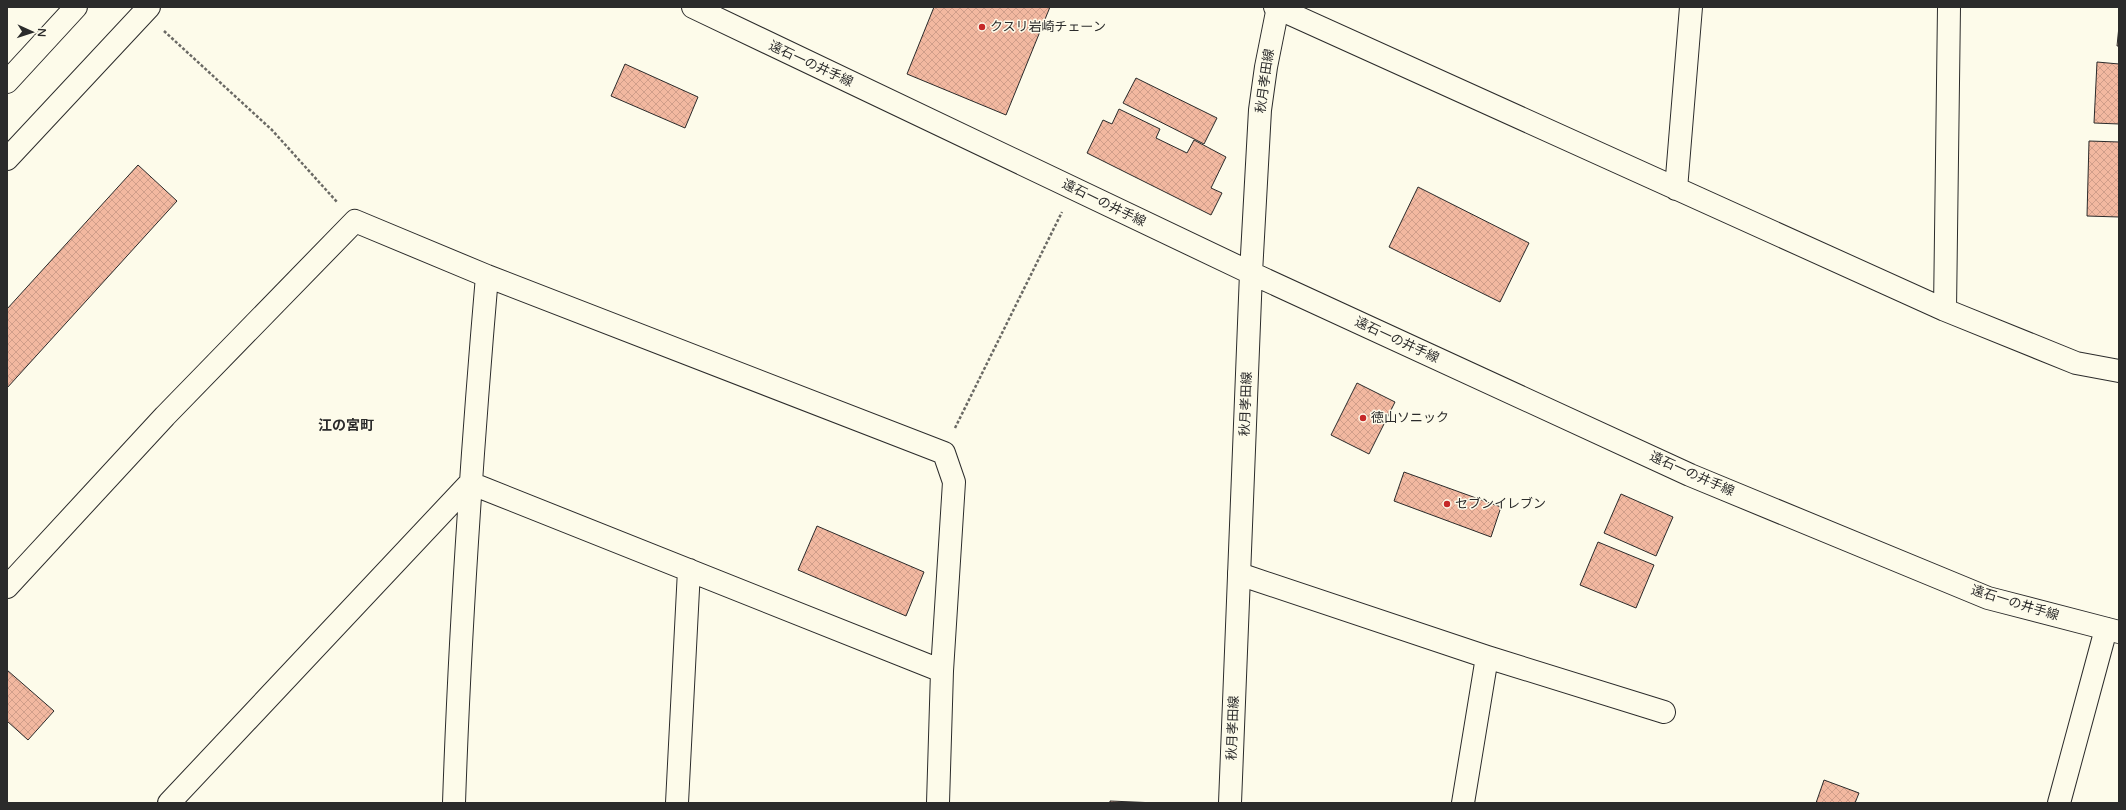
<svg xmlns="http://www.w3.org/2000/svg" width="2126" height="810" font-family="'Varela Round','Noto Sans JP',sans-serif">
	<defs>
		<pattern id="building-cross-hatch" width="8" height="8" patternUnits="userSpaceOnUse"><rect width="8" height="8" fill="#f2b8a0"/><path d="M0 0l8 8M0 8l8-8" fill="none" stroke="#d09e8a"/></pattern>
	</defs>
	<rect width="100%" height="100%" fill="#fdfbea"/>
	<!-- building -->
	<path fill="url(#building-cross-hatch)" stroke="#2b2b2b" d="M 934,7 L 1050,7 L 1006,115 L 907,74 Z
		M 2119,26 L 2119,46 L 2117,46 Z
		M 2097,62 L 2119,64 L 2119,124 L 2094,123 Z
		M 625,64 L 698,97 L 685,128 L 611,96 Z
		M 1136,78 L 1217,118 L 1204,144 L 1123,103 Z
		M 1119,109 L 1160,129 L 1156,138 L 1187,153 L 1194,140 L 1226,157 L 1211,188 L 1222,193 L 1211,215 L 1087,153 L 1103,120 L 1112,124 Z
		M 2089,141 L 2119,142 L 2119,217 L 2087,216 Z
		M 138,165 L 177,201 L 7,388 L 7,309 Z
		M 1418,187 L 1529,243 L 1500,302 L 1389,247 Z
		M 1357,383 L 1395,402 L 1369,454 L 1331,435 Z
		M 1404,472 L 1501,507 L 1491,537 L 1394,501 Z
		M 1621,494 L 1673,517 L 1656,556 L 1604,533 Z
		M 817,526 L 924,572 L 906,616 L 798,570 Z
		M 1598,542 L 1654,565 L 1636,608 L 1580,585 Z
		M 7,670 L 54,711 L 28,740 L 7,721 Z
		M 1824,780 L 1859,793 L 1855,803 L 1816,803 Z
		M 1110,801 L 1157,803 L 1110,803 Z"/>
	<g fill="none" stroke-linecap="round" stroke-linejoin="round">
		<!-- street casing -->
		<g stroke="#2b2b2b" stroke-width="24">
			<path id="street" d="M 1275,7 L 1945,310 L 2076,363 L 2119,371
				M 1676,189 L 1691,7
				M 1945,310 L 1949,7
				M 470,483 L 942,671
				M 1239,574 L 1487,657 L 1664,712
				M 7,587 L 165,416 L 355,221 L 487,276 L 944,453 L 954,482 L 942,671 L 938,803
				M 169,803 L 470,483
				M 454,803 C 460,627 472,451 487,276
				M 677,803 L 689,570
				M 1463,803 L 1487,657
				M 2059,803 L 2106,629"/>
		</g>
		<!-- secondary casing -->
		<g stroke="#2b2b2b" stroke-width="24">
			<path id="secondary" d="M 693,7 L 1251,273 L 1690,475 L 1988,598 L 2119,632
				M 1230,803 L 1251,273 L 1260,110 L 1266,67 L 1278,7"/>
		</g>
		<!-- highway casing -->
		<g stroke="#2b2b2b" stroke-width="24">
			<path id="highway" d="M 7,82 L 76,7
				M 7,159 L 149,7"/>
		</g>
		<!-- path -->
		<path stroke="#6a6964" stroke-width="2.5" stroke-dasharray="3 2" stroke-linecap="butt" d="M 164,31 L 272,130 L 337,202
			M 955,428 L 1062,212"/>
		<!-- street -->
		<use href="#street" stroke="#fdfbea" stroke-width="22"/>
		<!-- secondary -->
		<use href="#secondary" stroke="#fdfbea" stroke-width="22"/>
		<!-- highway -->
		<use href="#highway" stroke="#fdfbea" stroke-width="22"/>
	</g>
	<!-- markers -->
	<g fill="#c62828" stroke="#fdfbea" stroke-width="1.5">
		<circle cx="982" cy="27" r="4"/>
		<circle cx="1363" cy="418" r="4"/>
		<circle cx="1447" cy="504" r="4"/>
	</g>
	<g text-anchor="middle" dominant-baseline="central" stroke-width="3" stroke-linejoin="round" paint-order="stroke">
		<!-- poi labels -->
		<g font-size="13" fill="#2b2b2b" stroke="#fdfbea" text-anchor="start">
			<text x="990" y="27">クスリ岩崎チェーン</text>
			<text x="1371" y="418">徳山ソニック</text>
			<text x="1455" y="504">セブンイレブン</text>
		</g>
		<!-- street labels -->
		<g font-size="13" fill="#2b2b2b" stroke="#fdfbea">
			<text transform="translate(811 64) rotate(25)">遠石一の井手線</text>
			<text transform="translate(1265 81) rotate(-82)">秋月孝田線</text>
			<text transform="translate(1104 203) rotate(26)">遠石一の井手線</text>
			<text transform="translate(1397 340) rotate(25)">遠石一の井手線</text>
			<text transform="translate(1246 404) rotate(-88)">秋月孝田線</text>
			<text transform="translate(1692 474) rotate(24)">遠石一の井手線</text>
			<text transform="translate(2015 603) rotate(17)">遠石一の井手線</text>
			<text transform="translate(1233 728) rotate(-88)">秋月孝田線</text>
		</g>
		<!-- neighbourhood labels -->
		<g font-size="14" font-weight="bold" fill="#2b2b2b" stroke="#fdfbea">
			<text x="346" y="425">江の宮町</text>
		</g>
	</g>
	<!-- border -->
	<rect width="2126" height="810" fill="none" stroke="#2b2b2b" stroke-width="16"/>
	<!-- north arrow -->
	<g transform="translate(32 32) rotate(93)" stroke="#fdfbea" stroke-width="3" paint-order="stroke">
	<path d="M0-3L7 15L0 10L-7 15Z" fill="#2b2b2b"/>
	<text y="-6" font-size="11" font-weight="bold" text-anchor="middle" fill="#2b2b2b">N</text>
	</g>
</svg>
